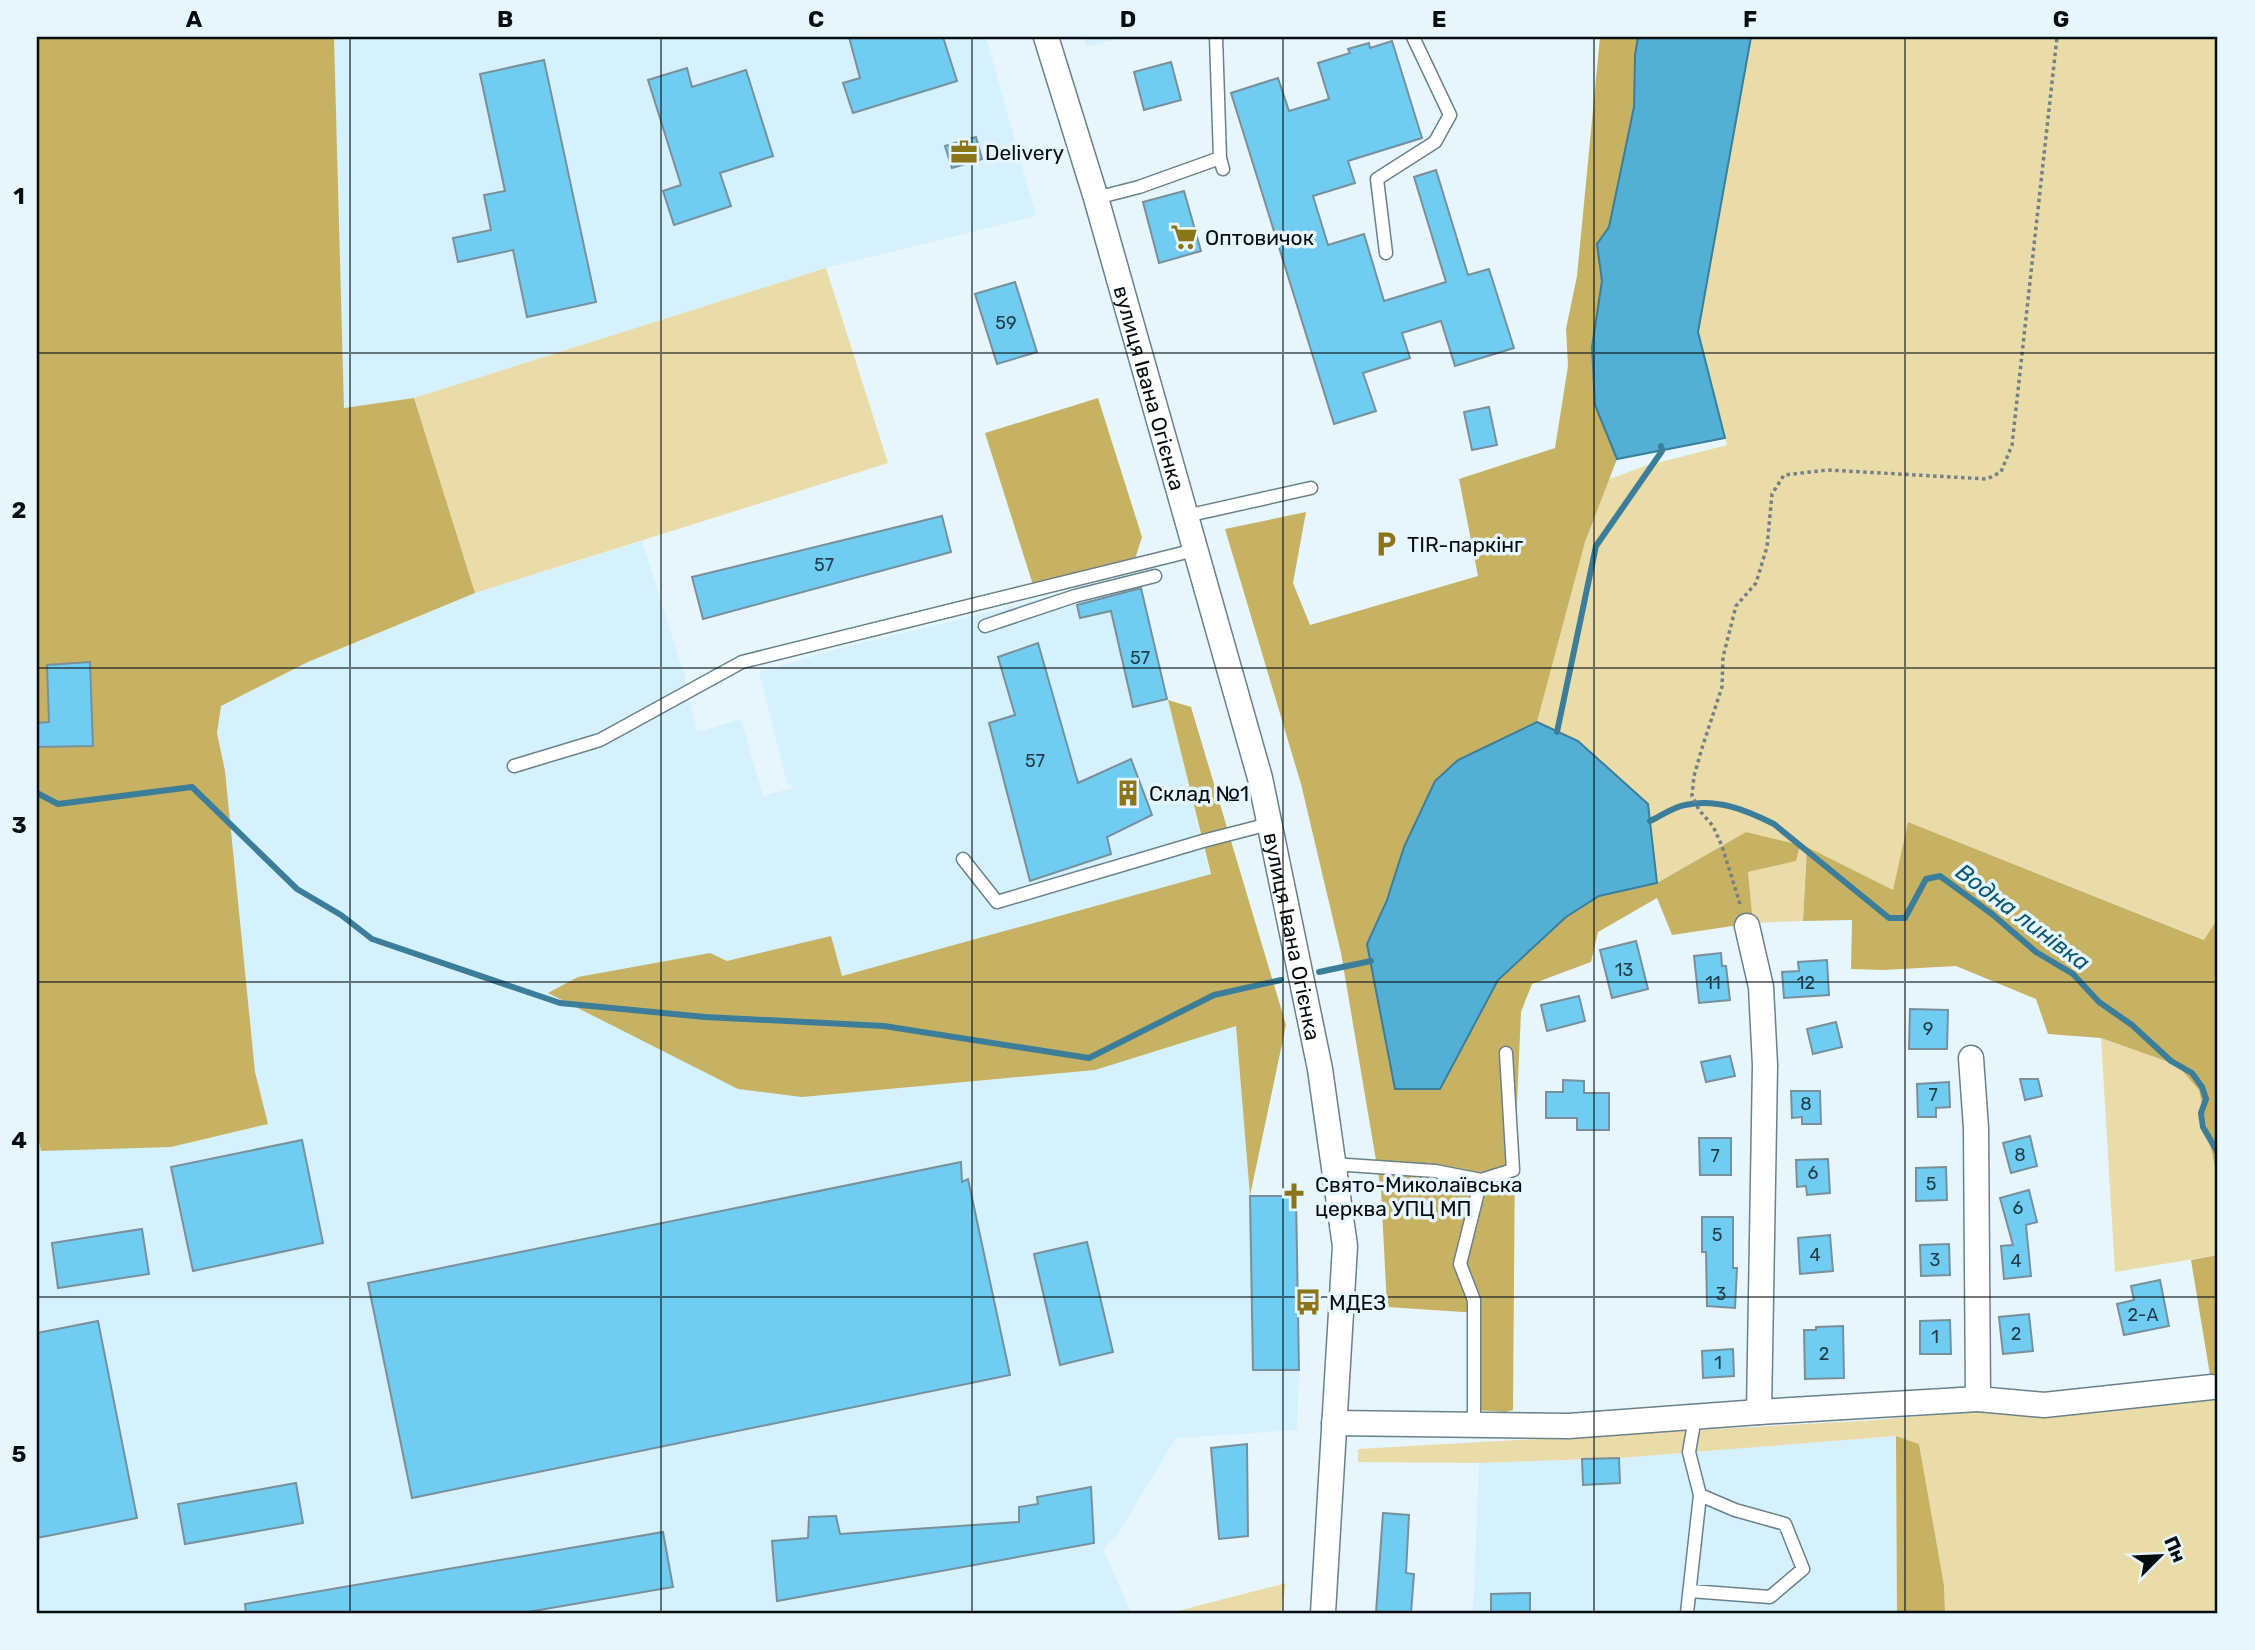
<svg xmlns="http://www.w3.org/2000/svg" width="2255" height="1650" font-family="Rubik,sans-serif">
	<rect width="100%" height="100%" fill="#e7f6fd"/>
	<!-- built -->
	<path fill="#d5f1fd" d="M 334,37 L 986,37 L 1036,216 L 826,268 L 414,398 L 344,408 Z
		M 1083,37 L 1126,37 L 1086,47 Z
		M 642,541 L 685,677 L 697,732 L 741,719 L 763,796 L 793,788 L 787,783 L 759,672 L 841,648 L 1006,608 L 1137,573 L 1231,961 L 1250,1196 L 1296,1196 L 1299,1369 L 1297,1430 L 1176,1438 L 1117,1535 L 1103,1548 L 1131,1613 L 37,1613 L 37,861 L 225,771 L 217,733 L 221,706 L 308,662 L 475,593 Z
		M 1896,1436 L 1897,1613 L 1473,1613 L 1479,1463 L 1619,1458 Z"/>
	<!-- green -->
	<path fill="#eadca9" d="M 1751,37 L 2218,37 L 2218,918 L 2205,940 L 1908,822 L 1893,891 L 1806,859 L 1803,921 L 1753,923 L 1748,872 L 1796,861 L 1746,832 L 1657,883 L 1648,804 L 1578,741 L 1537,722 L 1585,542 L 1607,480 L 1645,466 L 1727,445 L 1698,332 Z
		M 826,268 L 888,463 L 475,593 L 414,398 Z
		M 2101,1038 L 2177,1065 L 2199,1089 L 2218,1182 L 2218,1255 L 2115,1272 Z
		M 2218,1386 L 2218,1613 L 1945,1613 L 1944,1585 L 1919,1444 L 1896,1436 L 1619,1458 L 1479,1463 L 1358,1462 L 1358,1449 L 1877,1420 Z
		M 1286,1583 L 1281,1613 L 1170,1613 Z"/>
	<!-- forest -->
	<path fill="#c7b263" d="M 37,37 L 334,37 L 344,408 L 414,398 L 475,593 L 308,662 L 221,706 L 217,733 L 225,771 L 255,1072 L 268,1124 L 171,1147 L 41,1151 L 37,1132 Z
		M 1600,37 L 1638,37 L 1635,55 L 1634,107 L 1609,227 L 1597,244 L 1602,281 L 1592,347 L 1595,405 L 1617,459 L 1585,542 L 1537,722 L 1458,760 L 1394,881 L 1367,943 L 1440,1089 L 1498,980 L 1566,917 L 1599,896 L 1657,883 L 1746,832 L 1800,845 L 1796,861 L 1748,872 L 1753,923 L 1672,935 L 1657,898 L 1598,932 L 1591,962 L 1532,984 L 1521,1012 L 1515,1149 L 1513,1410 L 1506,1412 L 1477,1410 L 1478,1313 L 1387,1307 L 1381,1190 L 1341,953 L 1301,784 L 1225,529 L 1306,512 L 1293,583 L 1310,625 L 1478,576 L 1459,479 L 1555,448 L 1568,366 L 1566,329 L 1577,276 Z
		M 1098,398 L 1142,537 L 1135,559 L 1033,585 L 985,433 Z
		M 1168,700 L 1191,707 L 1286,1025 L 1250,1196 L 1236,1026 L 1095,1070 L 802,1097 L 738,1089 L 548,993 L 578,977 L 710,953 L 727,961 L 831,936 L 842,976 L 1211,874 Z
		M 1908,822 L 2204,940 L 2218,918 L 2218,1182 L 2199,1090 L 2177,1065 L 2101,1038 L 2048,1034 L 2036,999 L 1956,966 L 1884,970 L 1851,969 L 1852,920 L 1803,921 L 1807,847 L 1893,890 Z
		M 2218,1255 L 2218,1386 L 2212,1387 L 2191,1260 Z
		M 1896,1436 L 1919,1444 L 1944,1585 L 1945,1613 L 1897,1613 Z"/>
	<!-- water -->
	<path fill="#53afd4" stroke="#3c7e9a" stroke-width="2" d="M 1638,37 L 1751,37 L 1698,332 L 1725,438 L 1617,459 L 1595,405 L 1592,347 L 1602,281 L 1597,244 L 1609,227 L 1634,107 L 1635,55 Z
		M 1537,722 L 1578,741 L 1648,804 L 1657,883 L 1599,896 L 1566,917 L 1498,980 L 1440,1089 L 1395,1089 L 1367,944 L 1387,900 L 1404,847 L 1435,781 L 1458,760 Z"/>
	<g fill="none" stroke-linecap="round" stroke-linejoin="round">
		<!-- stream -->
		<path stroke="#3c7e9a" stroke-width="6" d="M 1557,732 L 1596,546 L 1662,451 L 1661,446
			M 37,793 L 58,804 L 192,787 L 297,889 L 341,915 L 372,939 L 560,1003 L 705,1017 L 884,1026 L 1089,1058 L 1214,995 L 1281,980
			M 1650,821 C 1661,816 1673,807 1685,805 C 1717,798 1746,810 1774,824 L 1889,918 L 1905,918 L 1926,879 L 1940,876 L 1992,914 L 2036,952 L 2073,974 L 2099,1002 L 2132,1025 L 2171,1061 L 2192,1073 L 2202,1087 L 2206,1099 L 2201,1113 L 2203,1127 L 2218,1153
			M 1319,972 L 1371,961"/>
	</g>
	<!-- building -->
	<path fill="#70ccf1" stroke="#78909b" stroke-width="2" d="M 849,37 L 943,37 L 957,81 L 853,113 L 843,83 L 860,78 Z
		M 1392,41 L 1422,138 L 1348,161 L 1355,183 L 1313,196 L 1328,245 L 1364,234 L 1384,301 L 1446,282 L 1414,177 L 1436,170 L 1468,275 L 1489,269 L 1514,348 L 1455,366 L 1441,321 L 1402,333 L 1410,358 L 1363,373 L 1376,411 L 1334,424 L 1231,93 L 1278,78 L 1289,111 L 1329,99 L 1318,63 L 1350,53 L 1348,49 L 1369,43 L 1370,48 Z
		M 544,60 L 596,302 L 527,317 L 513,250 L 458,262 L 453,238 L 491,230 L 484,195 L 505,191 L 480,74 Z
		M 1171,62 L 1181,100 L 1144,110 L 1134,72 Z
		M 687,68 L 692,87 L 746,70 L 773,156 L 720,173 L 731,206 L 674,225 L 663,191 L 681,185 L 648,80 Z
		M 976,137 L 982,159 L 952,168 L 945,146 Z
		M 1184,191 L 1201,251 L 1159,263 L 1143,202 Z
		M 1015,282 L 1037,352 L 997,364 L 975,294 Z
		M 1489,407 L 1497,445 L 1472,450 L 1464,412 Z
		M 942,516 L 951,552 L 703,619 L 692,577 Z
		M 1141,588 L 1167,699 L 1133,707 L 1111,611 L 1080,618 L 1077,605 Z
		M 1038,643 L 1078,783 L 1131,759 L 1152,815 L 1107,837 L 1111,854 L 1030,881 L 989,723 L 1015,715 L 998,657 Z
		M 90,662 L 93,746 L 37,747 L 37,723 L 49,722 L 47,665 Z
		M 1636,941 L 1648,989 L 1612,998 L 1600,950 Z
		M 1721,953 L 1722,966 L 1726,966 L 1730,1000 L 1699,1003 L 1694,956 Z
		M 1827,960 L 1829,995 L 1784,998 L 1782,972 L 1799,971 L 1798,962 Z
		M 1579,996 L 1585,1021 L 1547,1031 L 1541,1005 Z
		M 1910,1009 L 1948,1010 L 1947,1049 L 1909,1049 Z
		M 1836,1022 L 1842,1047 L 1813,1054 L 1807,1029 Z
		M 1730,1056 L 1735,1076 L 1706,1082 L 1701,1062 Z
		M 2020,1079 L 2038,1079 L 2042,1096 L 2025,1100 Z
		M 1563,1080 L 1584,1081 L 1584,1093 L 1609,1093 L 1609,1130 L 1577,1130 L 1577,1118 L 1546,1118 L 1546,1092 L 1563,1092 Z
		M 1949,1082 L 1950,1107 L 1936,1108 L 1936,1117 L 1918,1117 L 1917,1084 Z
		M 1791,1091 L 1820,1091 L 1821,1124 L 1802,1124 L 1802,1117 L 1792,1118 Z
		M 2030,1136 L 2037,1166 L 2011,1173 L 2003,1143 Z
		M 1699,1138 L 1731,1138 L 1731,1175 L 1700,1175 Z
		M 302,1140 L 323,1243 L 193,1271 L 171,1167 Z
		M 1828,1159 L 1830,1193 L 1807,1195 L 1806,1186 L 1797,1187 L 1796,1160 Z
		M 961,1162 L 962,1182 L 968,1179 L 1010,1375 L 412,1498 L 368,1283 Z
		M 1946,1167 L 1947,1200 L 1916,1201 L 1916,1168 Z
		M 2029,1190 L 2037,1222 L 2026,1225 L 2031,1276 L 2004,1279 L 2001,1246 L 2013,1245 L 2000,1198 Z
		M 1250,1196 L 1296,1196 L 1299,1370 L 1253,1370 Z
		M 1702,1217 L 1733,1217 L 1733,1268 L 1737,1268 L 1735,1308 L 1707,1306 L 1706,1252 L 1702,1252 Z
		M 142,1229 L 149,1274 L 58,1288 L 52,1243 Z
		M 1830,1235 L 1833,1271 L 1800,1274 L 1798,1238 Z
		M 1087,1242 L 1113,1352 L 1060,1365 L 1034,1254 Z
		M 1949,1244 L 1950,1275 L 1921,1276 L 1920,1245 Z
		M 2160,1280 L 2169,1326 L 2124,1335 L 2117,1304 L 2134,1300 L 2131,1286 Z
		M 2029,1314 L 2033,1351 L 2003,1354 L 1999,1317 Z
		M 1950,1320 L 1951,1354 L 1920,1354 L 1920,1321 Z
		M 98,1321 L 137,1518 L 37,1538 L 37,1333 Z
		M 1843,1326 L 1844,1378 L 1805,1379 L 1804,1330 L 1816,1330 L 1816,1327 Z
		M 1733,1349 L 1734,1376 L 1703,1378 L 1702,1351 Z
		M 1247,1444 L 1248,1536 L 1219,1539 L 1211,1448 Z
		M 1619,1458 L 1620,1483 L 1583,1485 L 1582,1459 Z
		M 296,1483 L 303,1523 L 185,1544 L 178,1504 Z
		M 1091,1487 L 1094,1543 L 777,1601 L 772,1541 L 808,1538 L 809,1517 L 836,1516 L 840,1534 L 1019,1522 L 1019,1507 L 1038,1504 L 1037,1497 Z
		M 1383,1513 L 1409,1515 L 1406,1573 L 1414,1574 L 1411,1613 L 1376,1613 Z
		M 663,1532 L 673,1587 L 522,1613 L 246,1613 L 245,1604 Z
		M 1530,1593 L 1530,1613 L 1491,1613 L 1491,1594 Z"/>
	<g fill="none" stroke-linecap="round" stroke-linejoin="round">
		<!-- lane casing -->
		<g stroke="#69818b" stroke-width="15">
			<path id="lane" d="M 1216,37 L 1220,158
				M 1096,198 L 1139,187 L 1220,158 L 1223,169
				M 1386,253 L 1377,179 L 1435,142 L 1450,115 L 1413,37
				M 1186,516 L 1311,488
				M 985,626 L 1075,596 L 1155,576
				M 514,766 L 600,740 L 742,662 L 1195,550
				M 963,859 L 997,902 L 1203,841 L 1269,824
				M 1333,1164 L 1435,1171 L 1481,1180
				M 1474,1425 L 1474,1300 L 1460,1264 L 1481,1180 L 1513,1170 L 1506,1053
				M 1690,1591 L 1770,1597 L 1803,1569 L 1785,1524 L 1735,1510 L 1700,1495
				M 1687,1613 L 1700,1495 L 1689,1452 L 1695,1418"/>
		</g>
		<!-- street casing -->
		<g stroke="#69818b" stroke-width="27">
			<g id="street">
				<path id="s1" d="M 1046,37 L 1096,198 L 1260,778 L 1320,1069 L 1345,1246 L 1323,1613"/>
				<path d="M 1747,926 L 1761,987 L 1765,1065 L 1759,1412"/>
				<path d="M 1971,1058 L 1976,1128 L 1978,1399 L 2044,1405 L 2212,1387"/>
				<path d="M 1334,1423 L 1569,1426 L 1759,1412 L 1978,1399"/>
			</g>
		</g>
		<!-- path -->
		<path stroke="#758086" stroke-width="3.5" stroke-dasharray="3.5 3.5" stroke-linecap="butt" d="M 1740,904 L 1722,846 L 1713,826 L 1699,810 L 1692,796 L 1694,776 L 1702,748 L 1722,687 L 1723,657 L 1736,606 L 1756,583 L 1767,547 L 1772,494 L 1784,475 L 1828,470 L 1987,479 L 2001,472 L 2012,445 L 2057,37"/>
		<!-- lane -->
		<use href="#lane" stroke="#fff" stroke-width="12"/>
		<!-- street -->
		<use href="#street" stroke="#fff" stroke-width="24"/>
	</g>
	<!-- grid -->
	<path fill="none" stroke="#050d11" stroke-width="2" stroke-opacity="0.55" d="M 350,37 L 350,1613M 661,37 L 661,1613M 972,37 L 972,1613M 1283,37 L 1283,1613M 1594,37 L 1594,1613M 1905,37 L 1905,1613M 37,353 L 2218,353M 37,668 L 2218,668M 37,982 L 2218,982M 37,1297 L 2218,1297"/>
	<!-- icons -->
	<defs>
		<g id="office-bare" transform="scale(2.1)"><path d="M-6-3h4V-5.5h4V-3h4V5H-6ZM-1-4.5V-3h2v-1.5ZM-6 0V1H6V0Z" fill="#8b7519" stroke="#e7f6fd" stroke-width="2.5" paint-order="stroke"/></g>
		<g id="supermarket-bare" transform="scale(2.1)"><path d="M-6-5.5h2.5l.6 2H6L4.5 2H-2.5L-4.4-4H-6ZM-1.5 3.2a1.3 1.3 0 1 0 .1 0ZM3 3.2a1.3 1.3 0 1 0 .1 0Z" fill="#8b7519" stroke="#e7f6fd" stroke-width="2.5" paint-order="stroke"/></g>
		<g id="parking-bare" transform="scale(2.1)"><path d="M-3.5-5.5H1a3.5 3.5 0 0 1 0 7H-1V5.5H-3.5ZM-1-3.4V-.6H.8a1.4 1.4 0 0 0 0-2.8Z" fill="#8b7519" stroke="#e7f6fd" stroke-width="2.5" paint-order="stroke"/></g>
		<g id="building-bare" transform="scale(2.1)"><path d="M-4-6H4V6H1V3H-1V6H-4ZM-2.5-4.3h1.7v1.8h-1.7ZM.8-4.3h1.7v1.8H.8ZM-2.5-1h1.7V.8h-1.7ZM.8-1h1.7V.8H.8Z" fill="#8b7519" stroke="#e7f6fd" stroke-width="2.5" paint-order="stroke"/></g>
		<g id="church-bare" transform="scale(2.1)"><path d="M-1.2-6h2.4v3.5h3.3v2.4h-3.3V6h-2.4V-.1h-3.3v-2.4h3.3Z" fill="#8b7519" stroke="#e7f6fd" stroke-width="2.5" paint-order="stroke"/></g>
		<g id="bus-bare" transform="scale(2.1)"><path d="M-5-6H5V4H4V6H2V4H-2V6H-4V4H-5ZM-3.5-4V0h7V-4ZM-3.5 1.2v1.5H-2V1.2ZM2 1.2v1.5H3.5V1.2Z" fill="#8b7519" stroke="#e7f6fd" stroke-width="2.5" paint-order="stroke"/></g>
	</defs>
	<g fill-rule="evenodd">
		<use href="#office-bare" x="964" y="152"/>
		<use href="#supermarket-bare" x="1184" y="237"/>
		<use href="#parking-bare" x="1386" y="544"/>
		<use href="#building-bare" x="1128" y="793"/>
		<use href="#church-bare" x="1294" y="1196"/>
		<use href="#bus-bare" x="1308" y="1302"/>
	</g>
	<g text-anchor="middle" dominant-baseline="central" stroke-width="7" stroke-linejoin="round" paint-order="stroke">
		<!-- number labels -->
		<g font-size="18" fill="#203d49">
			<text x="1006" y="323">59</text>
			<text x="824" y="565">57</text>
			<text x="1140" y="658">57</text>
			<text x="1035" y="761">57</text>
			<text x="1624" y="970">13</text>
			<text x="1713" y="983">11</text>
			<text x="1806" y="983">12</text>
			<text x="1928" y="1029">9</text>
			<text x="1933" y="1095">7</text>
			<text x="1806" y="1104">8</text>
			<text x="2020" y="1155">8</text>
			<text x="1715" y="1156">7</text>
			<text x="1813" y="1173">6</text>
			<text x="1931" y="1184">5</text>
			<text x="2018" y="1208">6</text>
			<text x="1717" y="1235">5</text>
			<text x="1815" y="1255">4</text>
			<text x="1935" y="1260">3</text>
			<text x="2016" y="1261">4</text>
			<text x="1721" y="1294">3</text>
			<text x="2143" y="1315">2-А</text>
			<text x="2016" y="1334">2</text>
			<text x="1935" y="1337">1</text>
			<text x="1824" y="1354">2</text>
			<text x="1718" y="1363">1</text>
		</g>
		<!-- poi labels -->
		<g font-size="21" fill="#050d11" stroke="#e7f6fd" text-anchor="start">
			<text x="985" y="152">Delivery</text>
			<text x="1205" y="237">Оптовичок</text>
			<text x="1407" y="544">TIR-паркінг</text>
			<text x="1149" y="793">Склад №1</text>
			<text x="1315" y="1184">Свято-Миколаївська<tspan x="1315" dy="24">церква УПЦ МП</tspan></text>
			<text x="1329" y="1302">МДЕЗ</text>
		</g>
		<!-- street labels -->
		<g font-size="21" fill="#050d11" stroke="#e7f6fd">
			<text stroke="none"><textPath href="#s1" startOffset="366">вулиця Івана Огієнка</textPath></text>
			<text stroke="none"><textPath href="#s1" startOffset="933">вулиця Івана Огієнка</textPath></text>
		</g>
		<!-- water labels -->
		<g font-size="23" font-style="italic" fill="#0b5872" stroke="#e7f6fd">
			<text transform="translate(2023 917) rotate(37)">Водна линівка</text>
		</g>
	</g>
	<!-- border -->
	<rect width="2255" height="1650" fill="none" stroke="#e7f6fd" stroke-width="77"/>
	<!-- north arrow -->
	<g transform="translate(2160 1556) rotate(66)" stroke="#e7f6fd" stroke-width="5" paint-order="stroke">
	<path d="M0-5L12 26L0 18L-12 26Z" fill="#050d11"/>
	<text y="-10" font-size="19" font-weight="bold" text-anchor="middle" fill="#050d11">Пн</text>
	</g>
	<rect x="38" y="38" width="2178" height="1574" fill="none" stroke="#050d11" stroke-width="2.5"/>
	<g font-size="23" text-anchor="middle" font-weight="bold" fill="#050d11">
		<text x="194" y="27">A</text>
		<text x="505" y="27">B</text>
		<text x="816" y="27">C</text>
		<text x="1128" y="27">D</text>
		<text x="1439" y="27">E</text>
		<text x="1750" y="27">F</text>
		<text x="2061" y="27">G</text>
		<text x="19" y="204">1</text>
		<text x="19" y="518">2</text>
		<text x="19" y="833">3</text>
		<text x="19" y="1148">4</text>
		<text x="19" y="1462">5</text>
	</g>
</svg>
